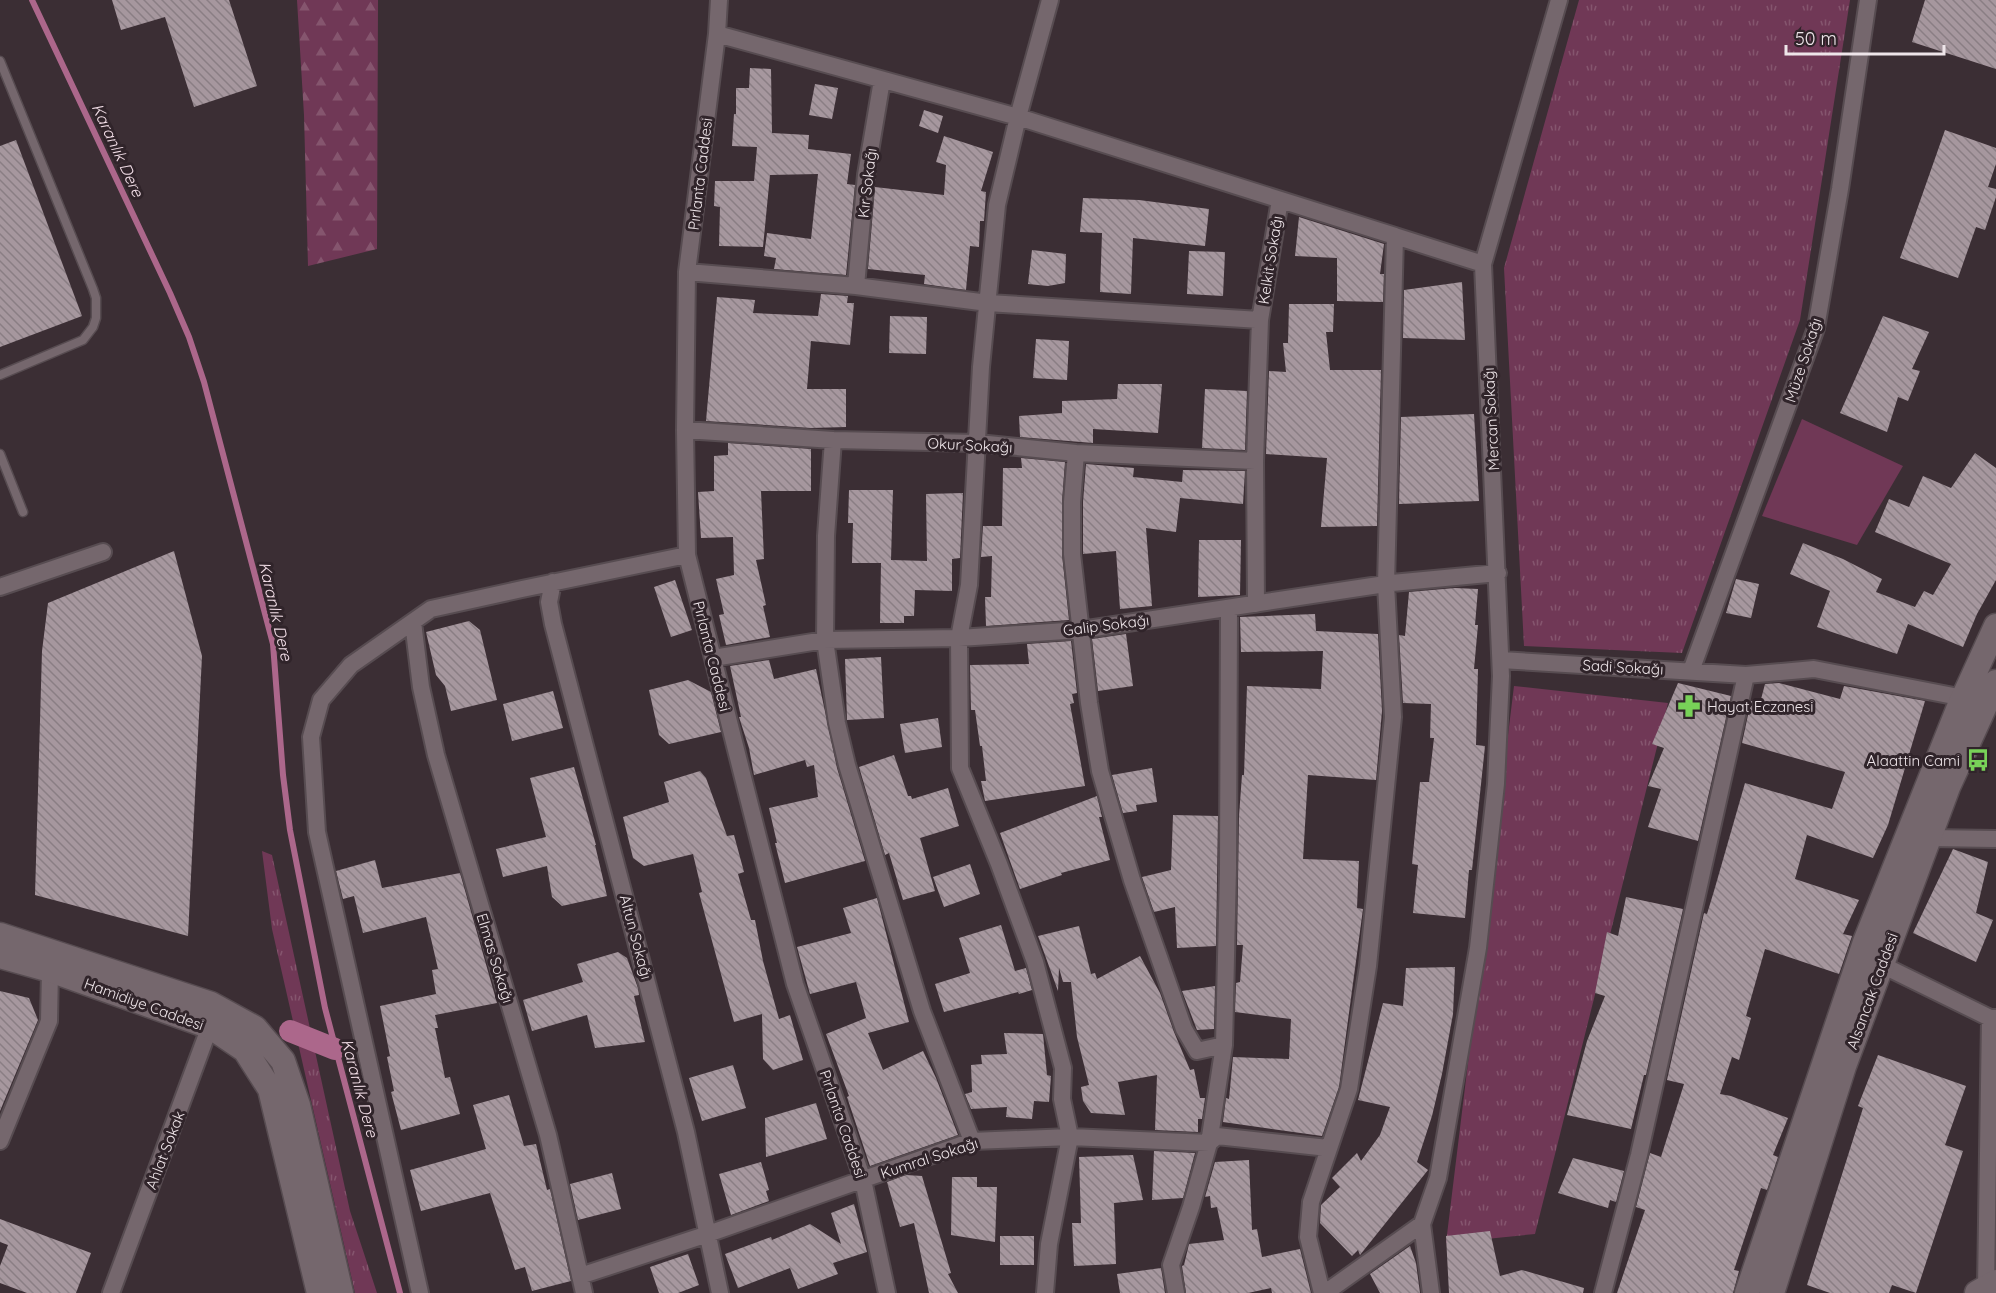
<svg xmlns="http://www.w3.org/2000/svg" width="1996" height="1293" font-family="Quicksand,sans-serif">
	<defs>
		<pattern id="grass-tufts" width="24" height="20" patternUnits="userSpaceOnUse" patternTransform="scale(1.5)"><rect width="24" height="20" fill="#703856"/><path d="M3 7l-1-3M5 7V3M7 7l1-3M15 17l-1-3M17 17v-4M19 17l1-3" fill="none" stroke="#85556e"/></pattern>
		<pattern id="forest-firs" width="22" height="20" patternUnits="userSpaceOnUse" patternTransform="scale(1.5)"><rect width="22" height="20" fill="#703856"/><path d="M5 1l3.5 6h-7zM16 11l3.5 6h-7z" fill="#85556e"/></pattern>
		<pattern id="building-back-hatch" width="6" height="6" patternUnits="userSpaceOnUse" patternTransform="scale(1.5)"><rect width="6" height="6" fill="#a6979e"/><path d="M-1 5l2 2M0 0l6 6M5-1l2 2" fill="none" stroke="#8a7e84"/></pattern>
	</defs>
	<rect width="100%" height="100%" fill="#3b2e34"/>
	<!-- grass -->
	<path fill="url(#grass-tufts)" d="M 1579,0 L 1850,0 L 1800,320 L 1682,653 L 1524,646 L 1504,268 Z
		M 1514,686 L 1668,703 L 1535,1234 L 1446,1243 Z
		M 262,851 L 272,855 L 350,1211 L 377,1293 L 355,1293 L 272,929 Z"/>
	<!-- forest -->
	<path fill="url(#forest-firs)" d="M 297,0 L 378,0 L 377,249 L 308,266 L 304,115 Z"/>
	<!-- park -->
	<path fill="#703856" d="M 1802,419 L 1903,466 L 1857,545 L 1762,516 Z"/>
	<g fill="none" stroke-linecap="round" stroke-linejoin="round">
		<!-- stream -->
		<path stroke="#ac678b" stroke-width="6" d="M 32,0 L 170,293 L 189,337 L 204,382 L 273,644 L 283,775 L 290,830 L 325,1008 L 400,1293"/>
		<!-- canal -->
		<path stroke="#ac678b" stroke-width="22" d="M 290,1031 L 335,1049"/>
	</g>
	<!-- building -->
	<path fill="url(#building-back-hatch)" d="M 112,0 L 229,0 L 257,86 L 194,107 L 165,17 L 121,30 Z
		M 1925,0 L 1996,0 L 1996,69 L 1912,42 Z
		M 750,68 L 771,69 L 772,133 L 809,135 L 808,149 L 851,154 L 847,184 L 855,185 L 846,275 L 774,269 L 776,258 L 764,256 L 767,233 L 811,239 L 818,174 L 770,175 L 763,247 L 719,246 L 720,207 L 714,206 L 715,181 L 754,181 L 757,147 L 732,146 L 734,114 L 736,114 L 736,88 L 749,88 Z
		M 815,84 L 838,88 L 832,119 L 809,115 Z
		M 924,110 L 943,116 L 938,133 L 919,126 Z
		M 1945,130 L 1996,148 L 1996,164 L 1988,187 L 1996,189 L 1996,197 L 1985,230 L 1976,227 L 1958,278 L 1900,258 Z
		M 944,136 L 993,152 L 981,191 L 986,192 L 984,221 L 980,221 L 979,247 L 970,246 L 966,290 L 924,284 L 925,275 L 868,269 L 875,187 L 944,195 L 946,165 L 936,162 Z
		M 16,140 L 82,316 L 0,347 L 0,146 Z
		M 1083,198 L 1139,200 L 1209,209 L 1205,246 L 1133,238 L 1131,294 L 1100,292 L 1102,233 L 1080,232 Z
		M 1299,217 L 1384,244 L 1380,274 L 1384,274 L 1383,302 L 1337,301 L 1337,258 L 1295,256 Z
		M 1032,250 L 1066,254 L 1065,283 L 1048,286 L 1028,284 Z
		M 1189,251 L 1225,252 L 1223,296 L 1187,294 Z
		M 1462,282 L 1465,340 L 1403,338 L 1404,290 Z
		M 821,294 L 848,296 L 847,303 L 854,303 L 850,345 L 811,341 L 807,389 L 846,389 L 846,427 L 811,428 L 706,421 L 717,297 L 755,300 L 753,313 L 818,316 Z
		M 1289,304 L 1334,304 L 1333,332 L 1326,332 L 1330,370 L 1381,370 L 1377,526 L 1321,527 L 1327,458 L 1266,454 L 1269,371 L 1286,372 L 1283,343 L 1288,343 Z
		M 890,316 L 927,317 L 926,354 L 889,353 Z
		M 1883,316 L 1929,332 L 1912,369 L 1920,371 L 1908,401 L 1898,397 L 1887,432 L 1840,413 Z
		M 1036,339 L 1069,341 L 1067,380 L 1033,378 Z
		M 1118,384 L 1162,384 L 1158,433 L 1093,429 L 1093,443 L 1020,437 L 1019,416 L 1062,413 L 1062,401 L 1117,399 Z
		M 1205,389 L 1247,391 L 1245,450 L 1202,448 Z
		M 1474,414 L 1479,501 L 1399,504 L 1401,417 Z
		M 728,443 L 811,449 L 811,491 L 761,491 L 764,559 L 756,560 L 766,605 L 763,606 L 770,637 L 726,645 L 719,615 L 724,614 L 716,579 L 734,575 L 733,537 L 701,538 L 698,492 L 714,491 L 714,456 L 728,455 Z
		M 1975,453 L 1996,468 L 1996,580 L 1977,614 L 1963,647 L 1908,624 L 1897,654 L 1817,627 L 1830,591 L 1790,574 L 1803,543 L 1843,559 L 1882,579 L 1876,592 L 1915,607 L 1924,591 L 1933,595 L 1951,564 L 1875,532 L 1889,499 L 1909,507 L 1923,476 L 1951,488 Z
		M 1021,458 L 1065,462 L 1062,502 L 1062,554 L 1069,620 L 986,626 L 985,597 L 991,597 L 992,556 L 981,557 L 983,526 L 1002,526 L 1003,468 L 1022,468 Z
		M 1086,464 L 1134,468 L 1133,477 L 1182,482 L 1183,470 L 1245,471 L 1243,504 L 1180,498 L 1176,532 L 1146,528 L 1152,606 L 1120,609 L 1116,551 L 1083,554 L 1083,502 Z
		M 849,490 L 893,490 L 891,560 L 927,561 L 926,494 L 963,493 L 960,558 L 952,559 L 952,591 L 915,590 L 914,616 L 904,616 L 904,623 L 880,623 L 881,563 L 852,563 L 853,523 L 848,523 Z
		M 1199,540 L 1241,540 L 1240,595 L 1198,597 Z
		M 174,551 L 202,656 L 188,936 L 35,895 L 42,651 L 48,603 Z
		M 1736,579 L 1759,584 L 1751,618 L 1726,613 Z
		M 675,580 L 692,630 L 671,637 L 654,587 Z
		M 1455,588 L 1478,589 L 1475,625 L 1478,625 L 1474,669 L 1478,669 L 1476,745 L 1485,746 L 1472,870 L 1469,870 L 1465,918 L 1413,913 L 1418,865 L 1412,864 L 1420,782 L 1429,782 L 1434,738 L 1430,738 L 1431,704 L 1403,703 L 1399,635 L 1405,636 L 1409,592 Z
		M 1315,614 L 1316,631 L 1378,634 L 1382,711 L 1376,780 L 1308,775 L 1303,859 L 1359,861 L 1357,908 L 1363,909 L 1339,1087 L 1322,1136 L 1223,1122 L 1226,1098 L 1229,1099 L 1233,1057 L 1289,1059 L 1291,1019 L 1235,1012 L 1236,983 L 1240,982 L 1243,945 L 1237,945 L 1239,816 L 1242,775 L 1244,775 L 1247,686 L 1321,689 L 1323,651 L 1241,652 L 1240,617 Z
		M 469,621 L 480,630 L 497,700 L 451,711 L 445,686 L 436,675 L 426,632 Z
		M 1126,634 L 1133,686 L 1098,691 L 1092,639 Z
		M 1071,641 L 1077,693 L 1072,694 L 1074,703 L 1070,704 L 1085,786 L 985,801 L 981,781 L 986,781 L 982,746 L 980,746 L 975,710 L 971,710 L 970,665 L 1029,664 L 1027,644 Z
		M 881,657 L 884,718 L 847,720 L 845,659 Z
		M 769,660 L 774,679 L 816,669 L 837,768 L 865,861 L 785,883 L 775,843 L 777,843 L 769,808 L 818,797 L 814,765 L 807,767 L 805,760 L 754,775 L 749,748 L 739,717 L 741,717 L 730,666 Z
		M 688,680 L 711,692 L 721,732 L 669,744 L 659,735 L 649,690 Z
		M 1678,683 L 1731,696 L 1698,841 L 1648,827 L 1661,789 L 1648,786 L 1664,748 L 1652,744 Z
		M 1779,683 L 1840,699 L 1844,686 L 1925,701 L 1888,825 L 1873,858 L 1807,835 L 1795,879 L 1859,900 L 1843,934 L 1852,936 L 1839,974 L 1765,949 L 1746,1016 L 1751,1018 L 1739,1060 L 1732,1057 L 1720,1094 L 1731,1096 L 1788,1118 L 1773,1155 L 1778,1157 L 1767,1190 L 1761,1188 L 1734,1270 L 1739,1271 L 1733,1293 L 1617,1293 L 1645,1210 L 1636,1207 L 1650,1153 L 1661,1157 L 1684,1084 L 1667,1080 L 1704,913 L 1707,914 L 1714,891 L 1745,783 L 1832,809 L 1845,772 L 1742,743 L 1751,701 L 1760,703 L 1765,684 Z
		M 553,691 L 563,728 L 512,741 L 503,704 Z
		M 938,718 L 942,747 L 905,753 L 900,724 Z
		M 894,755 L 908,796 L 911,796 L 912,799 L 948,788 L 959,826 L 920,838 L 935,891 L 903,900 L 889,853 L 885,855 L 859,767 Z
		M 574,767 L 596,845 L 595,845 L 607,896 L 562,906 L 552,897 L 547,866 L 503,877 L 496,849 L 546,837 L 530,778 Z
		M 1152,768 L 1157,802 L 1136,805 L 1137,811 L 1123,813 L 1112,775 Z
		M 700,771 L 706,778 L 727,836 L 734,835 L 744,872 L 738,874 L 751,920 L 755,920 L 763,961 L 779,1019 L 790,1015 L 803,1060 L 773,1070 L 763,1059 L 762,1014 L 734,1022 L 699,893 L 702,892 L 693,854 L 644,866 L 633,858 L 623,817 L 669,802 L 664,782 Z
		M 1097,796 L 1102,817 L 1099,817 L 1110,860 L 1061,873 L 1062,875 L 1020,889 L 1000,833 Z
		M 1173,815 L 1218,816 L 1216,946 L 1177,948 L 1175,907 L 1154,912 L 1142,877 L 1171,870 Z
		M 1953,849 L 1988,862 L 1976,913 L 1993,920 L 1976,962 L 1913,933 Z
		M 375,860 L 382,888 L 460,873 L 497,1003 L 435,1015 L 438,1028 L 435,1028 L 445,1078 L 450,1077 L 460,1114 L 401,1130 L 391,1092 L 394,1091 L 387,1057 L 390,1056 L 380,1006 L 436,994 L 432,970 L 438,969 L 426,917 L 363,933 L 354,896 L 343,899 L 336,871 Z
		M 970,864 L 980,894 L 944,907 L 933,877 Z
		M 1626,897 L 1683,909 L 1646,1075 L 1644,1075 L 1631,1129 L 1567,1115 L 1587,1041 L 1605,996 L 1595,993 L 1607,932 L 1618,936 Z
		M 877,898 L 909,1022 L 868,1033 L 883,1070 L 923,1051 L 936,1078 L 958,1135 L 870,1166 L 847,1097 L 849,1096 L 826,1034 L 866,1018 L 856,982 L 810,994 L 797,947 L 851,933 L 843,908 Z
		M 1001,925 L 1015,971 L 1026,968 L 1032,990 L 1019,994 L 1018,992 L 944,1012 L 935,984 L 970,973 L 959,938 Z
		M 1079,926 L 1091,974 L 1095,973 L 1097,979 L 1140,956 L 1160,993 L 1174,1032 L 1190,1070 L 1194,1069 L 1200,1098 L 1205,1098 L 1202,1119 L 1198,1119 L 1198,1132 L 1155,1130 L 1157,1075 L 1118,1082 L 1125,1115 L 1091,1113 L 1083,1101 L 1081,1087 L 1089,1085 L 1077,1037 L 1071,982 L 1063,982 L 1059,968 L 1058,991 L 1038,936 Z
		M 618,952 L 627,958 L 638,988 L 639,995 L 634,996 L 645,1042 L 595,1048 L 587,1015 L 532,1031 L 523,1000 L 583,982 L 577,964 Z
		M 1455,967 L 1453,1014 L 1442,1074 L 1432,1116 L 1417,1162 L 1428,1170 L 1360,1255 L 1358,1250 L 1352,1256 L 1320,1223 L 1321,1205 L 1340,1187 L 1332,1178 L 1357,1153 L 1361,1161 L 1380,1135 L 1390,1107 L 1358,1100 L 1383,1003 L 1403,1006 L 1406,968 Z
		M 1215,986 L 1214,1029 L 1197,1030 L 1182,991 Z
		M 0,991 L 29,998 L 38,1020 L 0,1111 Z
		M 1004,1033 L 1043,1034 L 1047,1075 L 1051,1076 L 1049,1102 L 1034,1101 L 1032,1119 L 1006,1117 L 1007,1107 L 971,1109 L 965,1094 L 972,1092 L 971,1065 L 982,1064 L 981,1055 L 1007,1054 Z
		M 1878,1055 L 1966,1086 L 1945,1145 L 1963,1151 L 1916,1293 L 1892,1285 L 1889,1293 L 1830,1293 L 1807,1285 L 1863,1108 L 1858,1106 Z
		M 733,1065 L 746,1108 L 702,1121 L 689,1078 Z
		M 509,1095 L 524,1146 L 536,1144 L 547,1190 L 550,1189 L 571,1281 L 532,1291 L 525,1267 L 515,1270 L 490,1193 L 421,1211 L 410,1170 L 486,1149 L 473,1105 Z
		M 816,1103 L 827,1139 L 766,1157 L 765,1118 Z
		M 1154,1151 L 1195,1153 L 1183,1198 L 1152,1200 Z
		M 1133,1155 L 1143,1200 L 1114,1203 L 1116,1264 L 1074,1266 L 1072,1223 L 1081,1223 L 1079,1157 Z
		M 1573,1158 L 1624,1171 L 1616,1202 L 1610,1200 L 1608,1208 L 1558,1193 Z
		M 1249,1160 L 1252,1230 L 1257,1229 L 1262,1257 L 1300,1249 L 1311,1293 L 1272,1293 L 1271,1288 L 1248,1293 L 1186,1293 L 1182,1266 L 1184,1265 L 1189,1244 L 1224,1240 L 1217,1207 L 1211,1208 L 1210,1196 L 1205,1197 L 1215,1162 Z
		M 761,1162 L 769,1190 L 766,1191 L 769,1201 L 731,1215 L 719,1174 Z
		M 612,1173 L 621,1209 L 578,1220 L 570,1184 Z
		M 906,1175 L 922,1176 L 951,1273 L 948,1274 L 958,1293 L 929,1293 L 914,1223 L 900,1227 L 887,1182 Z
		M 952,1177 L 977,1177 L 977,1187 L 997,1187 L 995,1242 L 951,1235 Z
		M 854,1204 L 867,1252 L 833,1263 L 838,1274 L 798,1289 L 790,1268 L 738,1288 L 725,1254 L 771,1237 L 772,1240 L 810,1224 L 841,1244 L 831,1213 Z
		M 0,1219 L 91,1253 L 76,1293 L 27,1293 L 0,1283 L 0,1266 L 8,1245 L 0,1242 Z
		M 1490,1231 L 1500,1276 L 1522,1270 L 1584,1288 L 1583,1293 L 1449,1293 L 1446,1236 Z
		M 1000,1236 L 1034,1236 L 1034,1265 L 1000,1265 Z
		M 1410,1246 L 1416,1263 L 1420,1293 L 1380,1293 L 1370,1274 Z
		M 688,1254 L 699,1285 L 678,1293 L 659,1293 L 650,1267 Z
		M 1161,1268 L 1165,1293 L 1120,1293 L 1117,1274 Z"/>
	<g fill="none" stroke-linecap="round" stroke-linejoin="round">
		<!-- lane casing -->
		<g stroke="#574c51" stroke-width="11">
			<path id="lane" d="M 0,61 L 93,289 L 96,298 L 96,318 L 93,327 L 83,340 L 0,375
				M 0,454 L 23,512"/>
		</g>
		<!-- street casing -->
		<g stroke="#574c51" stroke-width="20">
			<path id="street" d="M 719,0 L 717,34 L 687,272 L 685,430 L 687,555 L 795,984 L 863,1180 L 887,1293
				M 717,34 L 1018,117 L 1395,236 L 1386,584 L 1393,717 L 1368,966 L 1349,1089 L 1311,1202 L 1308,1237 L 1322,1293
				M 1395,236 L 1483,264 L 1559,0
				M 687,272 L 856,286 L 988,303 L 1260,320 L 1255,461 L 1256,604
				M 856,286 L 866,175 L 882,80
				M 1260,320 L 1280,200
				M 685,430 L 833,440 L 978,443 L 1076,453 L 1255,461
				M 833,440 L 826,536 L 825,640 L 837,723 L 847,765 L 922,1011 L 972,1141
				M 1076,453 L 1072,502 L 1072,554 L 1089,703 L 1100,771 L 1132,880 L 1184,1029 L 1197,1051 L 1224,1045
				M 553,582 L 549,602 L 553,624 L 686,1132 L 720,1293
				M 0,587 L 103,552
				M 413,622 L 421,687 L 436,755 L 548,1135 L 584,1293
				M 713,658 L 825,640 L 959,638 L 1081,630 L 1392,583 L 1498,573
				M 1501,660 L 1746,675
				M 1691,671 L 1816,328 L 1840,189 L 1868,0
				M 1929,838 L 1996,839
				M 1882,965 L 1990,1018 L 1996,1018
				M 0,1141 L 49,1021 L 50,970 L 53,963
				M 1422,1224 L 1431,1293
				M 580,1276 L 708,1234 L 972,1141 L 1070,1137 L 1209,1143 L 1217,1136 L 1328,1148
				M 1986,1288 L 1990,1018
				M 111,1293 L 213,1018
				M 420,1293 L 317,832 L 311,737 L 321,700 L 351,665 L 431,609 L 522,589 L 687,555
				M 1045,1293 L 1049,1244 L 1070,1137 L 1062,1099 L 1063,1068 L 1035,962 L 999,864 L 960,768 L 959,638 L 969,585 L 981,367 L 997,205 L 1018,117 L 1050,0
				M 1176,1293 L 1171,1265 L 1191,1207 L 1209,1143 L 1224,1045 L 1228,869 L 1229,608
				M 1325,1293 L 1422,1224 L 1438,1178 L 1478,948 L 1496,784 L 1501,676 L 1483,264
				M 1603,1293 L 1639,1155 L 1746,675 L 1814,669 L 1964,698"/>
		</g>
		<!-- secondary casing -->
		<g stroke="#574c51" stroke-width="27">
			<path id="secondary" d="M 0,935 L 211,1004 L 255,1028 L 283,1061 L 298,1105 L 341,1293
				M 0,956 L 50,970 L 211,1027 L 245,1050 L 270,1089 L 319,1293
				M 1747,1293 L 1865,942 L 1959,707 L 1996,626
				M 1772,1293 L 1844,1066 L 1948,787 L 1996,682
				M 1977,1293 L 1996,1282"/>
		</g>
		<!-- lane -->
		<use href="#lane" stroke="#75676d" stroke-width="8"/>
		<!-- street -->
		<use href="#street" stroke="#75676d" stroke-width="16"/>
		<!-- secondary -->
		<use href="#secondary" stroke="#75676d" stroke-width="24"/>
	</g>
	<!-- icons -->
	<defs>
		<g id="pharmacy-bare" transform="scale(1.8)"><path d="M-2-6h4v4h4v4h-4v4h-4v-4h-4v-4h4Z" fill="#78d158" stroke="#30242a" stroke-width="2.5" paint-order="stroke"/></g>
		<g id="bus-bare" transform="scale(1.8)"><path d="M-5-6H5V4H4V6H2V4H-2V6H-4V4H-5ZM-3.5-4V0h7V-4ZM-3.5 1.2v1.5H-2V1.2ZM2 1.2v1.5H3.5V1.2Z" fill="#78d158" stroke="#30242a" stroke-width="2.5" paint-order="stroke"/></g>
	</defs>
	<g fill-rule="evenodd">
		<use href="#pharmacy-bare" x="1689" y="706"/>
		<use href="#bus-bare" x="1978" y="760"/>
	</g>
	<g text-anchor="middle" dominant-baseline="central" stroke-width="6" stroke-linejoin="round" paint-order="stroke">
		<!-- street labels -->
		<g font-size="15" fill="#eee5e9" stroke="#30242a">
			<text transform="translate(700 174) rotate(-83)">Pırlanta Caddesi</text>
			<text transform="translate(867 183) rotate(-83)">Kır Sokağı</text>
			<text transform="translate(1270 260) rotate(-81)">Kelkit Sokağı</text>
			<text transform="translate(1803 360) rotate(-72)">Müze Sokağı</text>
			<text transform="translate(1491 419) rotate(-93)">Mercan Sokağı</text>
			<text transform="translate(970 445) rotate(3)">Okur Sokağı</text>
			<text transform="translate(1106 625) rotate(-7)">Galip Sokağı</text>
			<text transform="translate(712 656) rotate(76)">Pırlanta Caddesi</text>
			<text transform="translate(1623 667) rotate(3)">Sadi Sokağı</text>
			<text transform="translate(636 937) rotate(75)">Altun Sokağı</text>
			<text transform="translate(495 958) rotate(73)">Elmas Sokağı</text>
			<text transform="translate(1872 991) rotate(-70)">Alsancak Caddesi</text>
			<text transform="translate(144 1004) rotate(20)">Hamidiye Caddesi</text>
			<text transform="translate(843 1124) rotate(71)">Pırlanta Caddesi</text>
			<text transform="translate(165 1150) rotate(-69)">Ahlat Sokak</text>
			<text transform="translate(929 1158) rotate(-18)">Kumral Sokağı</text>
		</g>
		<!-- poi labels -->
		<g font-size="15" fill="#eee5e9" stroke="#30242a" text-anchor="start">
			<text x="1707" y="706">Hayat Eczanesi</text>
			<text x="1960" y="760" text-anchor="end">Alaattin Cami</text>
		</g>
		<!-- water labels -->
		<g font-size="16" font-style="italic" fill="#f2dee7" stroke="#30242a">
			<text transform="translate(118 150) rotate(65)">Karanlık Dere</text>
			<text transform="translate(276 611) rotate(77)">Karanlık Dere</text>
			<text transform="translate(360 1088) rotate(75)">Karanlık Dere</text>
		</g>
	</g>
	<!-- scale -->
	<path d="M1786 45v9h158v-9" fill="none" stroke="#eee5e9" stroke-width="3"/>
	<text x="1795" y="45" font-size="18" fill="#eee5e9" stroke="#30242a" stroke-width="4.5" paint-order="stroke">50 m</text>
</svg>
